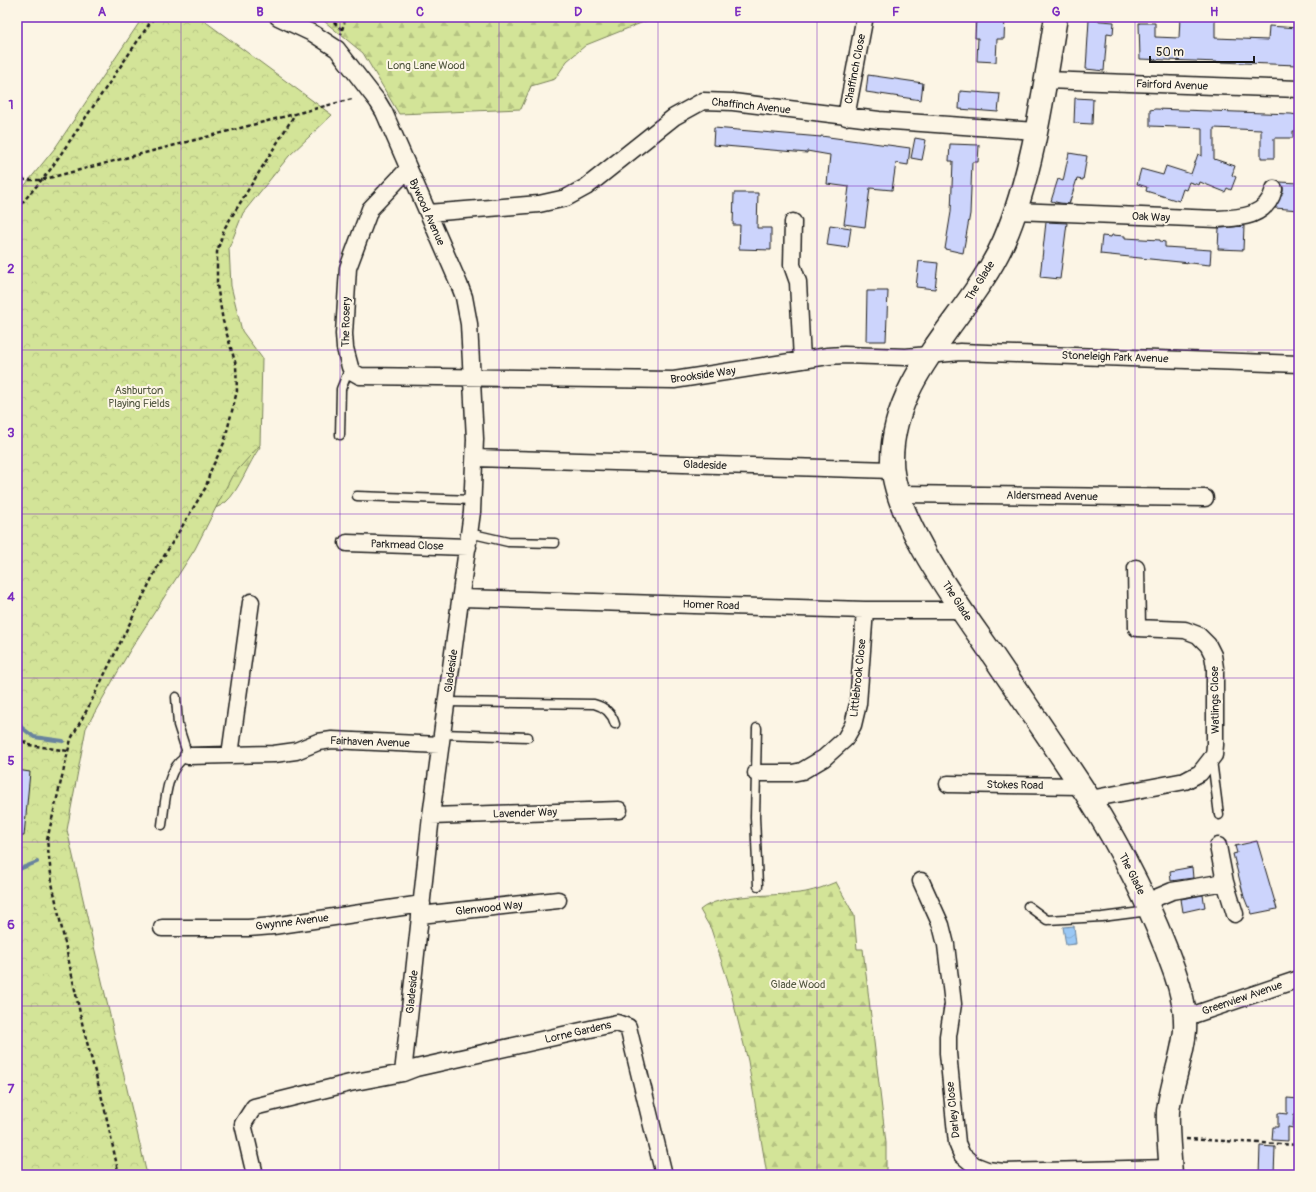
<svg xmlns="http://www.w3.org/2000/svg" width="1316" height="1192" font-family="Pangolin,sans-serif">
	<defs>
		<pattern id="forest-firs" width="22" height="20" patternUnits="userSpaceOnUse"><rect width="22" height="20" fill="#d3e498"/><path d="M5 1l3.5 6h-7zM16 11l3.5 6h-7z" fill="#b5c382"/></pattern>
		<pattern id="park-crowns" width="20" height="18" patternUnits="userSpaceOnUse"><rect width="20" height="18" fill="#d3e498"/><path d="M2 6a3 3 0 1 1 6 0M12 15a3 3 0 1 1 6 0" fill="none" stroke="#b5c382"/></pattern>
		<pattern id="water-waves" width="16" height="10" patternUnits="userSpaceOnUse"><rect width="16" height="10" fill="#9ac8f5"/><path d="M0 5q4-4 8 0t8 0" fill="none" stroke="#84abd1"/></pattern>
	</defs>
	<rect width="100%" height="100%" fill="#fcf5e5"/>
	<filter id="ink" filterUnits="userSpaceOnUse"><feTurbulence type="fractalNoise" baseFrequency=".025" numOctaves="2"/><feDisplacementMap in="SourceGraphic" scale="8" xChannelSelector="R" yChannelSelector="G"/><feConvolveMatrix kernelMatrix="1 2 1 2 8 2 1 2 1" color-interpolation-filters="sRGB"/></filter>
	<g filter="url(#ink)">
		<!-- forest -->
		<path fill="url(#forest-firs)" stroke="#78805a" d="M 319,17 L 656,17 L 586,45 L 567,61 L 555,79 L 531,86 L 521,109 L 399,114 L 363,53 Z
			M 253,435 L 260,447 C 249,462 239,491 226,502 C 220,507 210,510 203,513 Z
			M 836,882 L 854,915 L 857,949 L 863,949 L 886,1143 L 886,1175 L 767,1175 L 748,1061 L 728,981 L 711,929 L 700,910 C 720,892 780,897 806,892 C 816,890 826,886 836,882 Z"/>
		<!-- park -->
		<path fill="url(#park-crowns)" stroke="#78805a" d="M 143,17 L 199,17 L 332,115 L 289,156 L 243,213 L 229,248 L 231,286 L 242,331 L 262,358 L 260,445 L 232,476 L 195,549 L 129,652 L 86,728 L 67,830 L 147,1175 L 17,1175 L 17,195 L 55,148 Z"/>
		<!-- water -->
		<path fill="url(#water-waves)" stroke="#68839e" d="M 1074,926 L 1076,944 L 1066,945 L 1063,927 Z"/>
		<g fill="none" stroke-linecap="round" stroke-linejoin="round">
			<!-- stream -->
			<path stroke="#68839e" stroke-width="4" d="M 17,724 L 34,737 L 63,741
				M 17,870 L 37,862"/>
		</g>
		<!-- building -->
		<path fill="#ccd4fc" stroke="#1c1c1c" d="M 976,17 L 1005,17 L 1004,39 L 997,39 L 996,62 L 977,61 L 978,38 L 975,38 Z
			M 1180,17 L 1215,17 L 1215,38 L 1268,40 L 1269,26 L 1298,28 L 1297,65 L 1140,59 L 1139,23 L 1155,23 L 1155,37 L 1179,38 Z
			M 1089,20 L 1114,22 L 1113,34 L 1107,33 L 1104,71 L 1086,69 Z
			M 868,75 L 923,83 L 921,100 L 866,92 Z
			M 960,91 L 1000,94 L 998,112 L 959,109 Z
			M 1075,98 L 1093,99 L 1092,124 L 1074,123 Z
			M 1155,109 L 1291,114 L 1297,115 L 1296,131 L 1293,131 L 1293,138 L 1274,138 L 1274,158 L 1261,158 L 1261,130 L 1214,128 L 1214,159 L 1235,166 L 1232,175 L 1236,177 L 1231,190 L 1227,188 L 1225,192 L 1200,182 L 1199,185 L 1189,182 L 1186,190 L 1183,189 L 1179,201 L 1146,191 L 1147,187 L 1137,184 L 1141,169 L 1163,175 L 1166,166 L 1191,174 L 1198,154 L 1202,156 L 1202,128 L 1150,126 L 1150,110 Z
			M 714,128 L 821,137 L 821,136 L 910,148 L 908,165 L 896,163 L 892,190 L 870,188 L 865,227 L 844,224 L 849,187 L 827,184 L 830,155 L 807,151 L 807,153 L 713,145 Z
			M 915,138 L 926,140 L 922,160 L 911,158 Z
			M 950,144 L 979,145 L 978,162 L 972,162 L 970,214 L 963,253 L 945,249 L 951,212 L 953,161 L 949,161 Z
			M 1069,153 L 1087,156 L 1083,180 L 1077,179 L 1069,204 L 1060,203 L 1051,201 L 1058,179 L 1063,181 Z
			M 1280,182 L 1299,183 L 1299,210 L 1275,208 L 1283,192 L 1283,187 Z
			M 734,193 L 758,193 L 757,228 L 771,228 L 771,250 L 739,249 L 740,225 L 733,225 Z
			M 1046,222 L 1067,223 L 1060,279 L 1040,277 Z
			M 830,225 L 851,228 L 848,248 L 827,245 Z
			M 1244,226 L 1243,250 L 1218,249 L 1219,228 Z
			M 1112,235 L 1125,236 L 1125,238 L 1160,240 L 1160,241 L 1165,242 L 1165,247 L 1211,250 L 1210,265 L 1100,254 L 1102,236 L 1111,237 Z
			M 919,261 L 938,263 L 935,289 L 916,287 Z
			M 867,291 L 888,291 L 886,341 L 866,341 Z
			M 17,770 L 30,772 L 24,836 L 17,836 Z
			M 1257,841 L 1277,909 L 1252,914 L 1250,907 L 1248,907 L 1244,897 L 1233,854 L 1237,853 L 1235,846 Z
			M 1192,867 L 1193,878 L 1171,881 L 1170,871 Z
			M 1203,895 L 1205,907 L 1183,912 L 1181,899 Z
			M 1287,1098 L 1299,1099 L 1299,1114 L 1294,1114 L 1293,1128 L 1288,1127 L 1288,1141 L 1272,1140 L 1273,1127 L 1278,1127 L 1278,1113 L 1287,1114 Z
			M 1260,1146 L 1275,1147 L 1274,1175 L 1259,1175 Z"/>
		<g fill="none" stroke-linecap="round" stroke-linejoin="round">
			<!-- lane casing -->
			<g stroke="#1c1c1c" stroke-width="11">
				<path id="lane" d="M 340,435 L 341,389 L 350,367
					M 357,496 L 473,500
					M 469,533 L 508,542 L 555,543
					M 446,702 L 594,704 C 605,707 612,713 615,724
					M 757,728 L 755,817 L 758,886
					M 442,734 L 528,737
					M 1212,760 L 1219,815
					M 162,825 C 165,804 166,765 188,756 L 178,725 L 176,697
					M 1028,906 L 1047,920 L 1102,917 L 1149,911"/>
			</g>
			<!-- street casing -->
			<g stroke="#1c1c1c" stroke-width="19">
				<path id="street" d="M 1045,80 L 1299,89
					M 846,117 L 864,21
					M 408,169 L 370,209 L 348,268 L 344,334 L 345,348 L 350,367 L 353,372 L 360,376 L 674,380 L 828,356 L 844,355 L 906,357 L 960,352 L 1299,364
					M 1015,211 L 1217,219 C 1241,218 1267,217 1274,189
					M 428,213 L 539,204 L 566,198 L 586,187 L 674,117 L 703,101 L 733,102 L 879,120 L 1035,131
					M 793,222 L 792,265 L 798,282 L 802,360
					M 475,458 L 892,470
					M 899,494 L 1205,498
					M 347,543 L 468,547
					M 461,598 L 865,610 L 961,610
					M 230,755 L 251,602
					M 188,756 L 274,754 L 296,751 L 318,742 L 332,740 L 440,745
					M 756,773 L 792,773 L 802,771 L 824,758 L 845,739 L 853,725 L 858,704 L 865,610
					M 948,784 L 1081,786
					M 1090,799 L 1185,781 L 1200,773 L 1214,755 L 1215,745 L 1215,668 L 1213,655 L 1208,645 L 1198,635 L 1185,630 L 1137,628 L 1136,568
					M 431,816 L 619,810
					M 1218,846 L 1225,882 L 1235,914
					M 921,881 L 941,925 L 946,945 L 953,1004 L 948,1036 L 948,1053 L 957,1143 L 962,1155 L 974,1165 L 987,1170 L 1004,1172 L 1170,1168
					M 1146,902 L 1172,891 L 1225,882
					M 420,915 L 558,900
					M 162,928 L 248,928 L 273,926 L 422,904
					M 1184,1018 L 1299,979
					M 403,1073 L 416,1068 L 617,1023 L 628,1027 L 664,1175
					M 255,1175 L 243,1124 L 254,1107 L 350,1083 L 403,1073 L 431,816 L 472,512 L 475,439 L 469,324 L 464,297 L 459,284 L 384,112 L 378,102 L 337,49 L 314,34 L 278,17"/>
			</g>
			<!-- secondary casing -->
			<g stroke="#1c1c1c" stroke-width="25">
				<path id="secondary" d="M 1056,17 C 1044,89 1033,174 1004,241 C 971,316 892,373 892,460 C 892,518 961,609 994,657 C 1025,703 1057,749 1087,795 C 1123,851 1153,911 1175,973 C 1181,990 1186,1012 1185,1030 C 1183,1057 1171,1084 1168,1111 C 1167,1132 1170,1154 1171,1175"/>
			</g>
			<!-- path -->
			<path stroke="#1c1c1c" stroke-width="2.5" stroke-dasharray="4 3" stroke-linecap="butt" d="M 329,17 L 342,30 L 341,35
				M 342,30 L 346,17
				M 17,174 L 25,180 L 41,180 L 352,99
				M 17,209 L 50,170 L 154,17
				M 17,737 L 29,745 L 68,751
				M 1186,1139 L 1299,1145
				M 119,1175 L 104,1106 L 83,1027 L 52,883 L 47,840 L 71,739 L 89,706 L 158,566 L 206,487 L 210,472 L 224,443 L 237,391 L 236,365 L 223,321 L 217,285 L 217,252 L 224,229 L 295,114"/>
			<!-- lane -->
			<use href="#lane" stroke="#fcf5e5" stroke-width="8"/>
			<!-- street -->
			<use href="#street" stroke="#fcf5e5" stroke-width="16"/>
			<!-- secondary -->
			<use href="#secondary" stroke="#fcf5e5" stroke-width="22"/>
		</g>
	</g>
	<!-- grid -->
	<path fill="none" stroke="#7b2cbf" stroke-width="1" stroke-opacity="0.55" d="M 181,17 L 181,1175M 340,17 L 340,1175M 499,17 L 499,1175M 658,17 L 658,1175M 817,17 L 817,1175M 976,17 L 976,1175M 1135,17 L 1135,1175M 17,186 L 1299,186M 17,350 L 1299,350M 17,514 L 1299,514M 17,678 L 1299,678M 17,842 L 1299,842M 17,1006 L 1299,1006"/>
	<g text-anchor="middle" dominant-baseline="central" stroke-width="4" stroke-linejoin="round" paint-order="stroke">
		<!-- park labels -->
		<g font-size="11" fill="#535841" stroke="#fcf5e5">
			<text x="426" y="65">Long Lane Wood</text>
			<text x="139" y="390">Ashburton<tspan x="139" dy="13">Playing Fields</tspan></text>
			<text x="798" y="984">Glade Wood</text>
		</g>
		<!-- street labels -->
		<g font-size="11" fill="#1c1c1c" stroke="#fcf5e5">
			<text transform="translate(855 69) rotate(-79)">Chaffinch Close</text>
			<text transform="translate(1172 85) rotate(2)">Fairford Avenue</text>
			<text transform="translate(751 106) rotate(6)">Chaffinch Avenue</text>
			<text transform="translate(427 212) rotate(66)">Bywood Avenue</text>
			<text transform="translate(1151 217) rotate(2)">Oak Way</text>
			<text transform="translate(980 281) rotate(-58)">The Glade</text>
			<text transform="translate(346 322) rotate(-89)">The Rosery</text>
			<text transform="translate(1115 357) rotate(2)">Stoneleigh Park Avenue</text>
			<text transform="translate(703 375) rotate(-8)">Brookside Way</text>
			<text transform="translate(705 465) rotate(2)">Gladeside</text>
			<text transform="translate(1052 496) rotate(1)">Aldersmead Avenue</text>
			<text transform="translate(407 545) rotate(2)">Parkmead Close</text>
			<text transform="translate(957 601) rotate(57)">The Glade</text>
			<text transform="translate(711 605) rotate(2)">Homer Road</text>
			<text transform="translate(451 671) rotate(-82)">Gladeside</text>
			<text transform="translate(858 678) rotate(-84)">Littlebrook Close</text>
			<text transform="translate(1215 700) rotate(-91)">Watlings Close</text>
			<text transform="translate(370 742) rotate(2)">Fairhaven Avenue</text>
			<text transform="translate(1015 785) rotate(1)">Stokes Road</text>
			<text transform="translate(525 813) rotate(-2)">Lavender Way</text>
			<text transform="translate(1132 874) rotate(63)">The Glade</text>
			<text transform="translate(489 908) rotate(-6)">Glenwood Way</text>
			<text transform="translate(292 922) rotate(-7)">Gwynne Avenue</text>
			<text transform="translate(412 992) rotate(-84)">Gladeside</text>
			<text transform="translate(1242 998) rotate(-19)">Greenview Avenue</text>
			<text transform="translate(578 1032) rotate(-13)">Lorne Gardens</text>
			<text transform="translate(953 1110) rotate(-96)">Darley Close</text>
		</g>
	</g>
	<!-- margin -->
	<rect width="1316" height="1192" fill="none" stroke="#fcf5e5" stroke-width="44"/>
	<!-- scale -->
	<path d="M1150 56v6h104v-6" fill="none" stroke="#1c1c1c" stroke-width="2"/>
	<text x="1156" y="56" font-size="12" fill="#1c1c1c" stroke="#fcf5e5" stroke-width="3" paint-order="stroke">50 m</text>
	<rect x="22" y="22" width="1272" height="1148" fill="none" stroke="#7b2cbf" stroke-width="1.5"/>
	<g font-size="13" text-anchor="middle" font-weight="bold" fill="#7b2cbf">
		<text x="102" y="16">A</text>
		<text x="260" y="16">B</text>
		<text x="420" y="16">C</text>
		<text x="578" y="16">D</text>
		<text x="738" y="16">E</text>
		<text x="896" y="16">F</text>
		<text x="1056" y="16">G</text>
		<text x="1214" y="16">H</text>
		<text x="11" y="109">1</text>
		<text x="11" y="273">2</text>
		<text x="11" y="437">3</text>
		<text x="11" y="601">4</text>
		<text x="11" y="765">5</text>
		<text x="11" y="929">6</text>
		<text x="11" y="1093">7</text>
	</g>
</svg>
